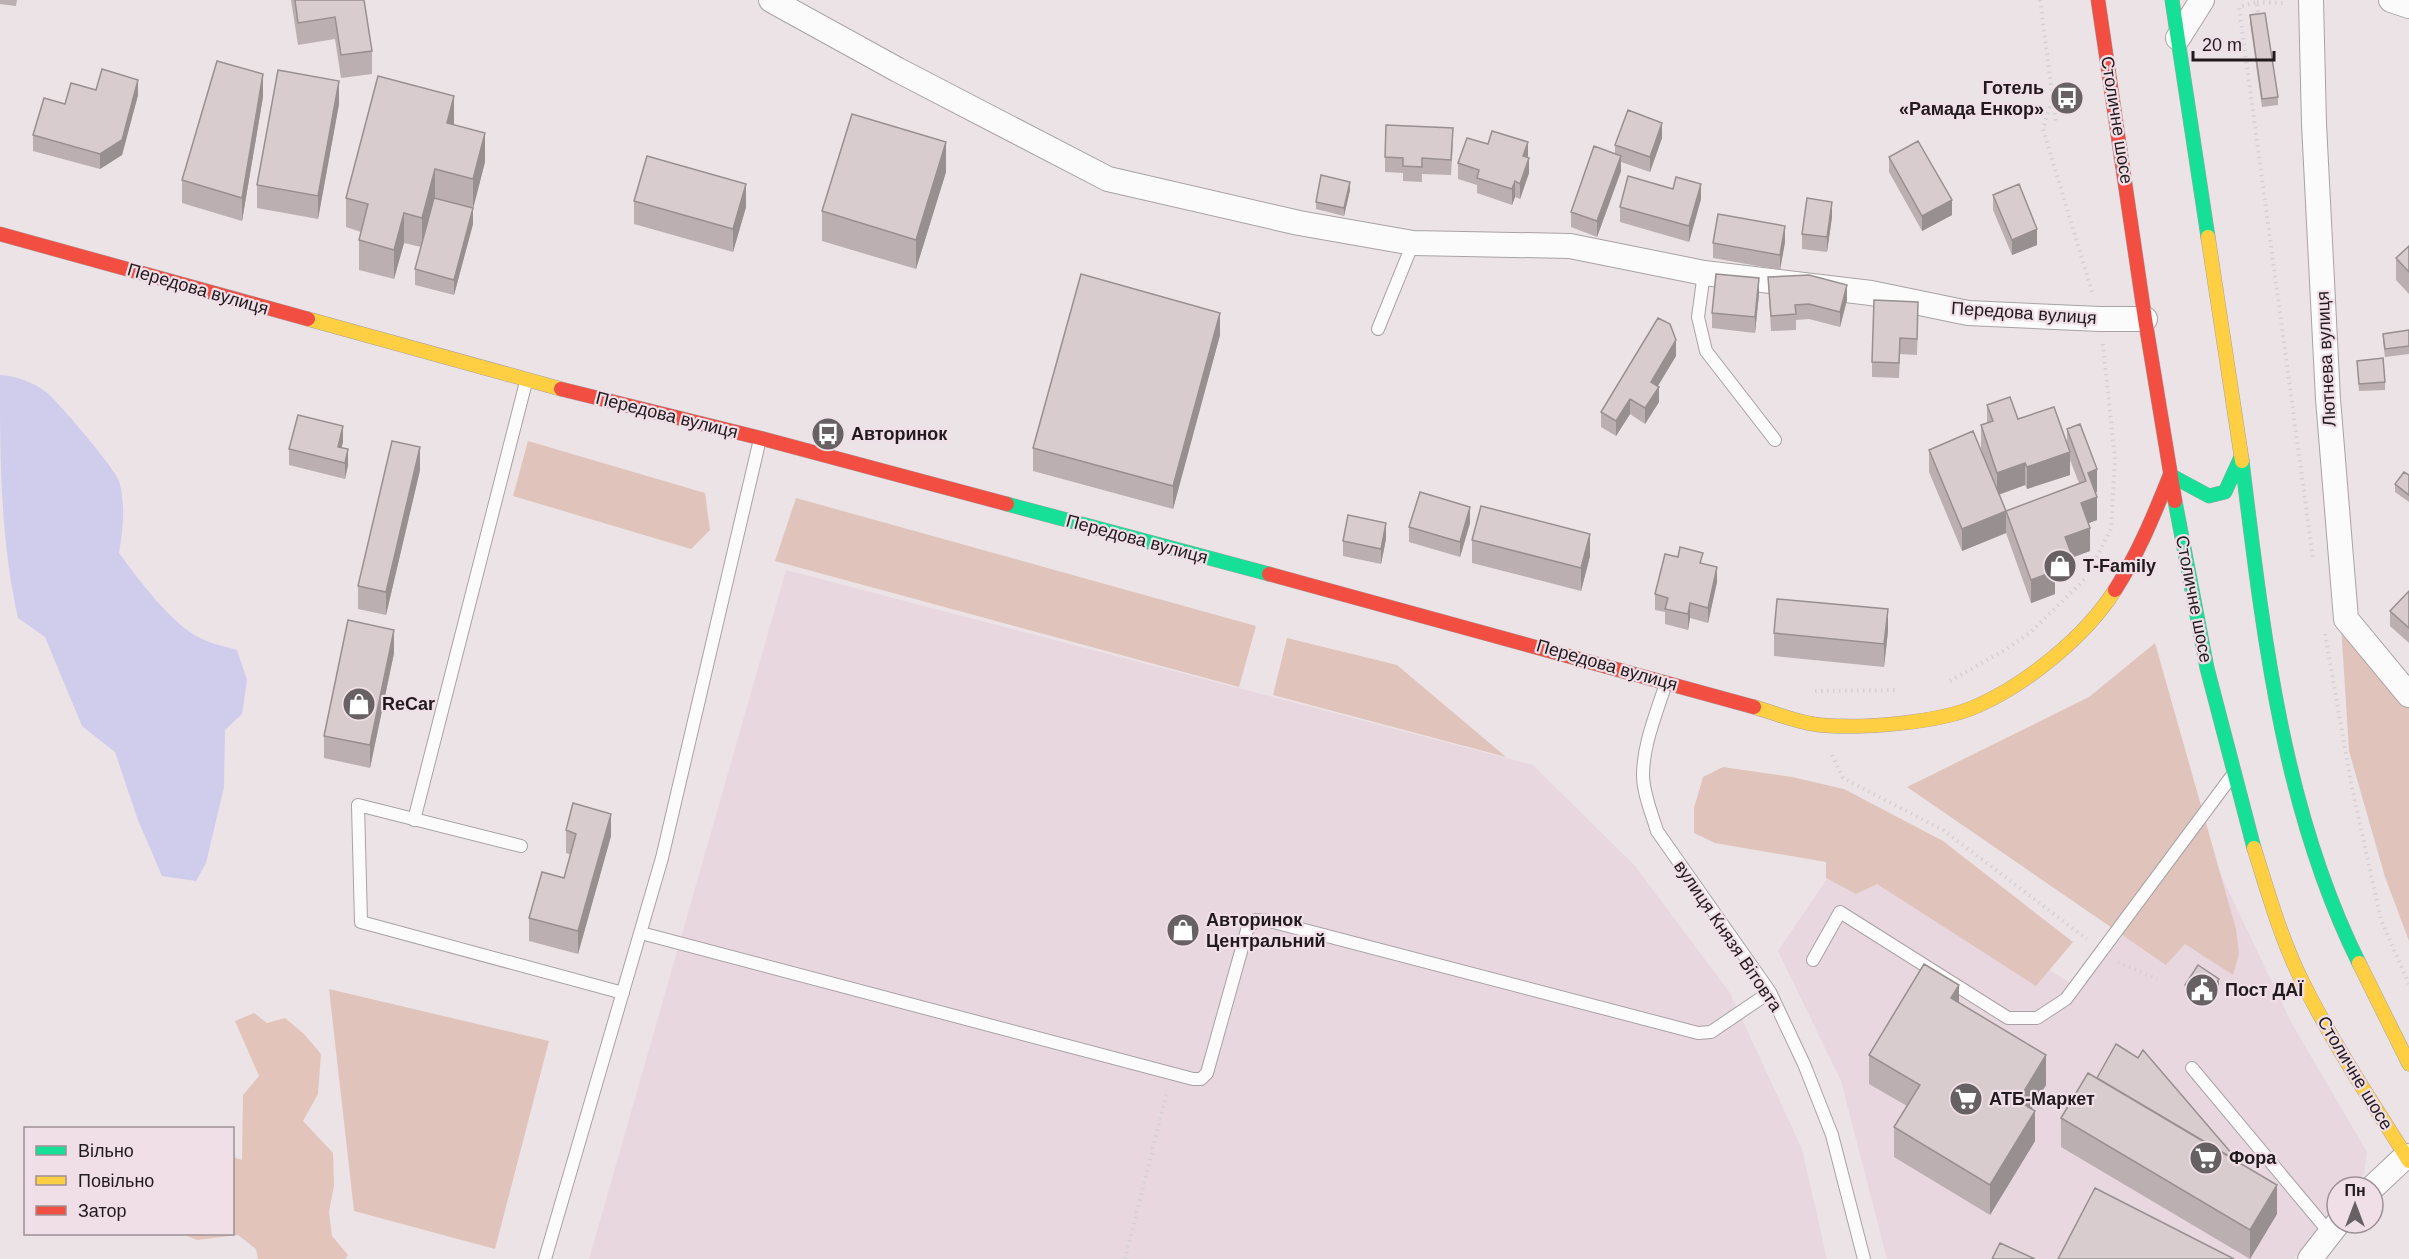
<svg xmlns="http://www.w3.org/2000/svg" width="2409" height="1259" font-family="Arial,sans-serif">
	<rect width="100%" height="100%" fill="#ece3e7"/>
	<!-- built -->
	<path fill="#e9d7df" d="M 786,570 L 1533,765 L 1635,866 L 1730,993 L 1802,1149 L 1827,1259 L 589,1259 Z
		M 2201,833 L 2291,1022 L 2367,1152 L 2364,1174 L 2353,1187 L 2337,1187 L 2337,1207 L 2293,1259 L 1887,1259 L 1841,1081 L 1778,951 L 1851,843 L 2081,990 Z"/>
	<!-- green -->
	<path fill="#e0c4bb" d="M 528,441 L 705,493 L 710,530 L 691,549 L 513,496 Z
		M 796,498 L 1256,626 L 1239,687 L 775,561 Z
		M 2341,625 L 2409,704 L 2409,941 L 2385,877 L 2349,751 Z
		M 1287,638 L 1397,665 L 1506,757 L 1273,695 Z
		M 2155,643 L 2236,929 L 2239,954 L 2233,975 L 2185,944 L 2166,965 L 1907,787 L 2089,697 Z
		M 1723,767 L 1792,777 L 1844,789 L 1943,841 L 2073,942 L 2036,986 L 1877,884 L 1856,894 L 1826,878 L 1826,862 L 1715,843 L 1694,833 L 1694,808 L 1703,777 Z
		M 329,989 L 549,1041 L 495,1249 L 354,1211 Z"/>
	<!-- forest -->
	<path fill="#e2c4ba" d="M 254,1013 L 267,1023 L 285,1018 L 304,1034 L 321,1054 L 318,1094 L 303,1121 L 333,1153 L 334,1185 L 329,1212 L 332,1236 L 348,1255 L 345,1259 L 258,1259 L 256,1249 L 238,1235 L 197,1240 L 182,1234 L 232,1234 L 233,1157 L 242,1160 L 243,1095 L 259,1076 L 235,1021 Z"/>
	<!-- water -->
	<path fill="#d0ccec" d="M 0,375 C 17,376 33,382 46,392 C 57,400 116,470 119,481 C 126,506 123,528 119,553 C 138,579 173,626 202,639 C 213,644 226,647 237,650 L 247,680 L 242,714 L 225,730 L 224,787 L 206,863 L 196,881 L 162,876 L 138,820 L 115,752 L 82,726 L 45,637 L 18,618 C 0,537 0,457 0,375 Z"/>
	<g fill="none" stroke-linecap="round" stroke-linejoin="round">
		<!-- lane casing -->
		<g stroke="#a8a2a4" stroke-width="14">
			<path id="lane" d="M 1704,273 L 1698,317 L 1706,351 L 1775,440
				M 1378,329 L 1413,243
				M 1666,683 C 1657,712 1643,744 1643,775 C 1643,793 1652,814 1657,831 L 1770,992 L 1804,1064 L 1832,1135 L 1864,1259
				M 414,820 L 526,382
				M 521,846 L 358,805 L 361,922 L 623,993
				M 641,933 L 1193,1079 L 1201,1079 L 1207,1073 L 1247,930 L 1255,920 L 1270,921 L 1698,1033 L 1711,1032 L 1770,992
				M 1813,960 L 1840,912 L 2008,1018 L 2037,1018 L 2066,999 L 2231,777
				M 2192,1068 L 2329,1232
				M 545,1259 L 662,858 L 760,439"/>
		</g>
		<!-- street casing -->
		<g stroke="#a8a2a4" stroke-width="26">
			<path id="street" d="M 771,0 L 898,70 L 1108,179 L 1299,223 L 1413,243 L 1570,246 L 1704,273 L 1871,293 L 1968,313 L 2100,319 L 2145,319
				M 2311,0 L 2314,124 L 2328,399 L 2346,619 L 2409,695
				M 2391,0 L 2409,6
				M 2178,38 L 2202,0
				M 2373,1187 L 2406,1156
				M 2310,1259 L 2338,1223"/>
		</g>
		<!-- fast casing -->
		<g stroke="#a8a2a4" stroke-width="15">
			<path id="fast" d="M 2172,0 L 2208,237
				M 2242,461 C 2263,631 2282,808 2359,963
				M 2170,475 L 2209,496 L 2225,492 L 2241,457
				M 2175,501 L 2207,668 L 2254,848
				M 1007,504 L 1269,574"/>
		</g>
		<!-- slow casing -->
		<g stroke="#a8a2a4" stroke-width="15">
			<path id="slow" d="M 2208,237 L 2242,461
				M 308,319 L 561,389
				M 1754,707 C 1775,713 1798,723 1820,725 C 1861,729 1939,723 1977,706 C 2027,684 2086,636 2115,590
				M 2254,848 C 2268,892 2281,939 2302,981 C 2333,1044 2372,1102 2409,1161
				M 2359,963 L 2409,1064"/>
		</g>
		<!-- jam casing -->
		<g stroke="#a8a2a4" stroke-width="15">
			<path id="jam" d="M 2098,0 L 2145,319 L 2175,501
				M 0,234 L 308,319
				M 561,389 L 760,438 L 1007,504
				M 1269,574 L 1754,707
				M 2115,590 C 2138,554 2154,515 2170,475"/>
		</g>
		<!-- path -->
		<path stroke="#d4d1d3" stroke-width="4" stroke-dasharray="1.5 4.5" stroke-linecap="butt" d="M 2040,0 L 2056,123
			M 2257,2 L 2284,3
			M 2259,18 L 2257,2 L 2239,7 L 2313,559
			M 2053,95 L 2043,129 L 2093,295
			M 2091,568 L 2111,529 L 2115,460 L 2103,344
			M 2325,634 L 2351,783 L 2381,920 L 2409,984
			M 1950,681 L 2003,651 L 2031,632 L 2085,579
			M 1815,691 L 1897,690
			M 1832,755 L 1843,778 L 1943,830 L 2087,939
			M 2118,962 L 2157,979
			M 1125,1259 L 1167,1092"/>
		<!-- lane -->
		<use href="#lane" stroke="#fcfbfb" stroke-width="12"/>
		<!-- street -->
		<use href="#street" stroke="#fcfbfb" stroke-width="24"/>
		<!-- fast -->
		<use href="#fast" stroke="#16e098" stroke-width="14"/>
		<!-- slow -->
		<use href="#slow" stroke="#ffcf43" stroke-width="14"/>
		<!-- jam -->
		<use href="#jam" stroke="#f24e42" stroke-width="14"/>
	</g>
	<!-- wall -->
	<path fill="#bbafb1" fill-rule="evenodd" d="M 0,0 L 17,0 L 16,6 L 0,4 Z
		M 291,0 L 364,0 L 372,51 L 372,74 L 341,78 L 335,39 L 298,45 Z
		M 2250,15 L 2278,97 L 2278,105 L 2262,107 L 2250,23 Z
		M 96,90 L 138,95 L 122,155 L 100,169 L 33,151 L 33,135 L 65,104 Z
		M 263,97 L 242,221 L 182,203 L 182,180 Z
		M 339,104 L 318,219 L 257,208 L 257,185 Z
		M 454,124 L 485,162 L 473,208 L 473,224 L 454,295 L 415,285 L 415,269 L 421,247 L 404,243 L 394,279 L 359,270 L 359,240 L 361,232 L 346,227 L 346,198 Z
		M 1662,138 L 1650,172 L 1621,162 L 1621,171 L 1597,237 L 1571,227 L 1571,212 L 1615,154 L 1615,145 Z
		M 1453,143 L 1451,175 L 1422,174 L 1422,182 L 1403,181 L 1403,173 L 1385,172 L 1385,157 Z
		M 1528,157 L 1529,173 L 1520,199 L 1515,197 L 1512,205 L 1477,193 L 1477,185 L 1458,179 L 1458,163 Z
		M 1889,157 L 1952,215 L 1922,231 L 1889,172 Z
		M 946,172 L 916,269 L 822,241 L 822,211 Z
		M 1350,190 L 1344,216 L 1316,209 L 1316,202 Z
		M 1993,195 L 2037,245 L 2012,255 L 1993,210 Z
		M 1701,199 L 1689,242 L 1620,222 L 1620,207 Z
		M 634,201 L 746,207 L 733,252 L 634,224 Z
		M 1832,217 L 1827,252 L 1802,249 L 1802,234 Z
		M 1785,242 L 1780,270 L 1713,258 L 1713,243 Z
		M 2409,246 L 2409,294 L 2396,280 L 2396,258 Z
		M 1768,277 L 1847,300 L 1840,327 L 1809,319 L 1796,320 L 1796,330 L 1771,331 Z
		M 1759,294 L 1755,333 L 1712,328 L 1712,313 Z
		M 1918,317 L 1917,355 L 1900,354 L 1899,378 L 1872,377 L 1872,362 Z
		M 2409,330 L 2409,354 L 2385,357 L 2383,342 L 2383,334 Z
		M 1220,335 L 1173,509 L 1033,471 L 1033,448 Z
		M 1676,356 L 1658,386 L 1659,402 L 1645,424 L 1630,414 L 1616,436 L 1601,427 L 1601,412 Z
		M 2357,361 L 2385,382 L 2385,390 L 2359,391 Z
		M 1987,405 L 2067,444 L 2067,429 L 2097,492 L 2095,493 L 2097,520 L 2088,523 L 2090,551 L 2071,558 L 2071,576 L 2055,581 L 2055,594 L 2031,603 L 2006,533 L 1962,551 L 1929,472 L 1929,450 L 1986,463 L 1981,448 L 1981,425 L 1987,423 ZM 2070,460 L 2079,483 L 2006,511 L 1999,495 L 2025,485 L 2027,489 L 2070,475 Z
		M 343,442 L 341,448 L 348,465 L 345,479 L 289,465 L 289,449 Z
		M 420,470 L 386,615 L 358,609 L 358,586 Z
		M 2409,475 L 2409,502 L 2395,492 L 2395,484 Z
		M 1470,523 L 1460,557 L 1409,542 L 1409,527 Z
		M 1386,539 L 1381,564 L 1343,556 L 1343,541 Z
		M 1472,540 L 1590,556 L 1581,591 L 1472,563 Z
		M 1703,563 L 1717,582 L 1708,623 L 1690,618 L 1688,630 L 1665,624 L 1665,612 L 1655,610 L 1655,594 Z
		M 2409,591 L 2409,643 L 2390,626 L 2390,611 Z
		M 1888,631 L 1884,667 L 1774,656 L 1774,633 Z
		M 394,653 L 370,768 L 324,758 L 324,736 Z
		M 566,830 L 611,836 L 578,954 L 529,941 L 529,918 L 564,878 L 571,855 L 566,853 Z
		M 2185,985 L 2219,987 L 2206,1006 L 2185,992 Z
		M 1959,1003 L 2046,1085 L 2031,1109 L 2035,1141 L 1990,1215 L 1894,1157 L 1894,1127 L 1907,1106 L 1869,1084 L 1869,1055 Z
		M 2061,1118 L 2277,1214 L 2250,1259 L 2061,1147 Z"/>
	<!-- shaded-wall -->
	<path fill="#988f90" d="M 263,74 L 263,97 L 242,221 L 242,198 Z
		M 138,80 L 138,95 L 122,155 L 100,169 L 100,154 Z
		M 339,81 L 339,104 L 318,219 L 318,196 Z
		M 454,96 L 454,125 L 447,123 Z
		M 1662,123 L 1662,138 L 1650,172 L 1650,157 Z
		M 485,133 L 485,162 L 473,209 L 473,179 Z
		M 946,142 L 946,172 L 916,269 L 916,240 Z
		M 1528,142 L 1528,157 L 1523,156 Z
		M 1621,156 L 1621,171 L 1597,237 L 1597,221 Z
		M 1529,158 L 1529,173 L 1520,199 L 1520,184 Z
		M 435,169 L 435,199 L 422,248 L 422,218 Z
		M 1515,181 L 1515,197 L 1512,205 L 1512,189 Z
		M 1350,182 L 1350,190 L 1344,216 L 1344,208 Z
		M 746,184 L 746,207 L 733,252 L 733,229 Z
		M 1701,184 L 1701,199 L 1689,242 L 1689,226 Z
		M 1952,200 L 1952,215 L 1922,231 L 1922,216 Z
		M 1832,202 L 1832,217 L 1827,252 L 1827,237 Z
		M 473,208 L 473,224 L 454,295 L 454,280 Z
		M 404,213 L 404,243 L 394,279 L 394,250 Z
		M 1785,226 L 1785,242 L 1780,270 L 1780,255 Z
		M 2037,229 L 2037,245 L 2012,255 L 2012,240 Z
		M 1759,278 L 1759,294 L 1755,333 L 1755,317 Z
		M 1847,285 L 1847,300 L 1840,327 L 1840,312 Z
		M 1220,313 L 1220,335 L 1173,509 L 1173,486 Z
		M 1676,340 L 1676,356 L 1651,397 L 1651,382 Z
		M 1659,387 L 1659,402 L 1645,424 L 1645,408 Z
		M 1630,399 L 1630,414 L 1616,436 L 1616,421 Z
		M 343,426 L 343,442 L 338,462 L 338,447 Z
		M 420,447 L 420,470 L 386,615 L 386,592 Z
		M 348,449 L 348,465 L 345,479 L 345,463 Z
		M 2070,452 L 2070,475 L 2027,489 L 2027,467 Z
		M 2025,463 L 2025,485 L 1997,495 L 1997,473 Z
		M 2097,469 L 2097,492 L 2088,495 L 2088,473 Z
		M 2097,497 L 2097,520 L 2081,526 L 2081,503 Z
		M 1470,507 L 1470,523 L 1460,557 L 1460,542 Z
		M 2006,511 L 2006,533 L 1962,551 L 1962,529 Z
		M 1386,523 L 1386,539 L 1381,564 L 1381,549 Z
		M 2090,528 L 2090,551 L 2071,558 L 2071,576 L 2055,581 L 2055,594 L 2031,603 L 2031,580 L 2051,560 L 2065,537 Z
		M 1590,534 L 1590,556 L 1581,591 L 1581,568 Z
		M 1717,567 L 1717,582 L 1708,623 L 1708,608 Z
		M 1690,603 L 1690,618 L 1688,630 L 1688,614 Z
		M 1888,609 L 1888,631 L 1884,667 L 1884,644 Z
		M 394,630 L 394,653 L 370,768 L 370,745 Z
		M 611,814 L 611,836 L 578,954 L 578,931 Z
		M 2219,979 L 2219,987 L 2206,1006 L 2206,998 Z
		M 1959,985 L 1959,1015 L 1951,998 Z
		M 2046,1055 L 2046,1085 L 2018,1131 L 2018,1101 Z
		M 2035,1111 L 2035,1141 L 1990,1215 L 1990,1185 Z
		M 2277,1185 L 2277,1214 L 2250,1259 L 2250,1230 Z"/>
	<!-- building -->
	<path fill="#d9ccce" stroke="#988f90" stroke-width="1.5" d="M 295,0 L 364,0 L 372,51 L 341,55 L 335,17 L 298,23 Z
		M 2265,13 L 2278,97 L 2262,99 L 2250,15 Z
		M 217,61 L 263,74 L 242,198 L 182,180 Z
		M 102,69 L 138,80 L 122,140 L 100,154 L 33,135 L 44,98 L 65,104 L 71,83 L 96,90 Z
		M 278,70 L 339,81 L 318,196 L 257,185 Z
		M 378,76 L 454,96 L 447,123 L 485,133 L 473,179 L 435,169 L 422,218 L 404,213 L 394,250 L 359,240 L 368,204 L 346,198 Z
		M 1628,110 L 1662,123 L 1650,157 L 1615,145 Z
		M 852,114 L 946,142 L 916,240 L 822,211 Z
		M 1386,125 L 1453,128 L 1451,160 L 1422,158 L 1422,167 L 1403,166 L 1403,158 L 1385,157 Z
		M 1492,131 L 1528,142 L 1523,156 L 1529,158 L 1520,184 L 1515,181 L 1512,189 L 1477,178 L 1479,170 L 1458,163 L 1467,138 L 1488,144 Z
		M 1918,141 L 1952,200 L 1922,216 L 1889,157 Z
		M 1594,146 L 1621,156 L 1597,221 L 1571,212 Z
		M 647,156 L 746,184 L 733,229 L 634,201 Z
		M 1321,175 L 1350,182 L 1344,208 L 1316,202 Z
		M 1628,176 L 1673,189 L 1676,177 L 1701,184 L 1689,226 L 1620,207 Z
		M 2019,184 L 2037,229 L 2012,240 L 1993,195 Z
		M 434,198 L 473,208 L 454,280 L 415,269 Z
		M 1807,198 L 1832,202 L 1827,237 L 1802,234 Z
		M 1718,214 L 1785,226 L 1780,255 L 1713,243 Z
		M 2409,246 L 2409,272 L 2396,258 Z
		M 1081,274 L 1220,313 L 1173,486 L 1033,448 Z
		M 1716,274 L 1759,278 L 1755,317 L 1712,313 Z
		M 1809,275 L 1847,285 L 1840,312 L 1809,304 L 1795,305 L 1796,314 L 1771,316 L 1768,277 Z
		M 1874,300 L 1918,302 L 1917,339 L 1900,338 L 1899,363 L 1872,362 Z
		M 1658,318 L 1670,324 L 1676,340 L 1651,382 L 1659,387 L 1645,408 L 1630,399 L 1616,421 L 1601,412 Z
		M 2409,330 L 2409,346 L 2385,349 L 2383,334 Z
		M 2383,358 L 2385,382 L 2359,384 L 2357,361 Z
		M 2010,397 L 2018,419 L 2054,407 L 2070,452 L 2027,467 L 2025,463 L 1997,473 L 1981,425 L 1993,421 L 1987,405 Z
		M 298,415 L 343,426 L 338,447 L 348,449 L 345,463 L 289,449 Z
		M 2080,424 L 2097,469 L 2088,473 L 2097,497 L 2081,503 L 2090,528 L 2065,537 L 2071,553 L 2051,560 L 2055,571 L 2031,580 L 2006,511 L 1962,529 L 1929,450 L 1973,431 L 2006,511 L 2086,481 L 2067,429 Z
		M 392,441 L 420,447 L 386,592 L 358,586 Z
		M 2404,472 L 2409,475 L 2409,495 L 2395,484 Z
		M 1420,492 L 1470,507 L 1460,542 L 1409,527 Z
		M 1481,506 L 1590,534 L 1581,568 L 1472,540 Z
		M 1348,515 L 1386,523 L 1381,549 L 1343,541 Z
		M 1680,547 L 1703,553 L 1700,563 L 1717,567 L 1708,608 L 1690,603 L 1688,614 L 1665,609 L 1668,598 L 1655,594 L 1665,554 L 1678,557 Z
		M 2409,591 L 2409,628 L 2390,611 Z
		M 1777,599 L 1888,609 L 1884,644 L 1774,633 Z
		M 348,620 L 394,630 L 370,745 L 324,736 Z
		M 573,803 L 611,814 L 578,931 L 529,918 L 542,872 L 564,878 L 576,834 L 566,830 Z
		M 1924,964 L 1959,985 L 1951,998 L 2046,1055 L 2018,1101 L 2035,1111 L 1990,1185 L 1894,1127 L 1920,1085 L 1869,1055 Z
		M 2198,965 L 2219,979 L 2206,998 L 2185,985 Z
		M 2116,1044 L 2138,1058 L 2143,1050 L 2239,1162 L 2097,1078 Z
		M 2088,1073 L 2277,1185 L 2250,1230 L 2061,1118 Z
		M 2095,1188 L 2234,1259 L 2058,1259 Z
		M 2000,1243 L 2035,1259 L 1992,1259 Z"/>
	<!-- icons -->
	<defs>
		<g id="bus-disc" transform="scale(1.725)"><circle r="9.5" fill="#686164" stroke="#f0dfe7"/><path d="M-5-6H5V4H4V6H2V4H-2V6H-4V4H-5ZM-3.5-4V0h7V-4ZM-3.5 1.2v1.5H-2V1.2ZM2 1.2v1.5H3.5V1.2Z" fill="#fff"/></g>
		<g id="shop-disc" transform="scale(1.725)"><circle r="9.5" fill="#686164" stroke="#f0dfe7"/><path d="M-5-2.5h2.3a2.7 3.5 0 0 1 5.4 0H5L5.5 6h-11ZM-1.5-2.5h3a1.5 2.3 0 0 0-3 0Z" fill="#fff"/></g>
		<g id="civic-disc" transform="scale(1.725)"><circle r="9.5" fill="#686164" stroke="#f0dfe7"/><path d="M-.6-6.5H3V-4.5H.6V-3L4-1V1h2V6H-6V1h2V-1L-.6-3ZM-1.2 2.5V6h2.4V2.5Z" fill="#fff"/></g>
		<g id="supermarket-disc" transform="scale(1.725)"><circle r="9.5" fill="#686164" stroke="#f0dfe7"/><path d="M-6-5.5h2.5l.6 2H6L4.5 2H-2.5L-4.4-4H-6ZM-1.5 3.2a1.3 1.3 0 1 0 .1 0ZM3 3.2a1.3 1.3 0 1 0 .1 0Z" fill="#fff"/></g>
	</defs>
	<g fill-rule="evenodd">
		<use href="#bus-disc" x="2067" y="98"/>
		<use href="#bus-disc" x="828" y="434"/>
		<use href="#shop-disc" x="2060" y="566"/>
		<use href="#shop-disc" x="359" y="704"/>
		<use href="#shop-disc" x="1183" y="930"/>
		<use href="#civic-disc" x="2202" y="990"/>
		<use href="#supermarket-disc" x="1966" y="1099"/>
		<use href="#supermarket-disc" x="2206" y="1158"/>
	</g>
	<g text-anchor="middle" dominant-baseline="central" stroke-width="4.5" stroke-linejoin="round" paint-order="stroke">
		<!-- poi labels -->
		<g font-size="18" font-weight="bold" fill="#211b1e" stroke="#f0dfe7" text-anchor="start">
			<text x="2044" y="88" text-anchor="end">Готель<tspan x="2044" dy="21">«Рамада Енкор»</tspan></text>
			<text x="851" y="434">Авторинок</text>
			<text x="2083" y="566">T-Family</text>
			<text x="382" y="704">ReCar</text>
			<text x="1206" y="920">Авторинок<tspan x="1206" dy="21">Центральний</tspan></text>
			<text x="2225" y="990">Пост ДАЇ</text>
			<text x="1989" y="1099">АТБ-Маркет</text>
			<text x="2229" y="1158">Фора</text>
		</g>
		<!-- street labels -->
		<g font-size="18" fill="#211b1e" stroke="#f0dfe7">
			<text transform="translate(2117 120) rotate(81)">Столичне шосе</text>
			<text transform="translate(198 289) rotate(16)">Передова вулиця</text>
			<text transform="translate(2024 313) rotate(4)">Передова вулиця</text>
			<text transform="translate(2326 359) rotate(-93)">Лютнева вулиця</text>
			<text transform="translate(667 415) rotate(14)">Передова вулиця</text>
			<text transform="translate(1137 539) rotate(15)">Передова вулиця</text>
			<text transform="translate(2194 599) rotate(79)">Столичне шосе</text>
			<text transform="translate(1607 665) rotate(16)">Передова вулиця</text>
			<text transform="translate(1728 936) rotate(56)">вулиця Князя Вітовта</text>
			<text transform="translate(2355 1073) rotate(59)">Столичне шосе</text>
		</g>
	</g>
	<!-- legend -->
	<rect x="24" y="1127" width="210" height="108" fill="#f0dfe7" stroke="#9d9197" stroke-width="1.5"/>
	<rect x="36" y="1146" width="30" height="9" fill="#16e098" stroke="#9d9197" stroke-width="1.5"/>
	<text x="78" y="1157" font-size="18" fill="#211b1e">Вільно</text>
	<rect x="36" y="1176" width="30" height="9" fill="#ffcf43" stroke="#9d9197" stroke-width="1.5"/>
	<text x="78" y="1187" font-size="18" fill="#211b1e">Повільно</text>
	<rect x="36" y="1206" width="30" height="9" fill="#f24e42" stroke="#9d9197" stroke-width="1.5"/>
	<text x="78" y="1217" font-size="18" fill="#211b1e">Затор</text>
	<!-- north arrow -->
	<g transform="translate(2355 1205)"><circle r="28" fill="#f0dfe7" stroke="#9d9197" stroke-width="1.5"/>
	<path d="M0-4.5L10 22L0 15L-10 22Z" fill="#686164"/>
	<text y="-9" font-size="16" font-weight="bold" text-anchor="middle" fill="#211b1e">Пн</text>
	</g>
	<!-- scale -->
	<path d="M2193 51v9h81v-9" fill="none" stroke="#211b1e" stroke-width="3"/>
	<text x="2202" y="51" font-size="18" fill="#211b1e" stroke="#f0dfe7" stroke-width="4.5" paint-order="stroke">20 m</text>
</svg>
